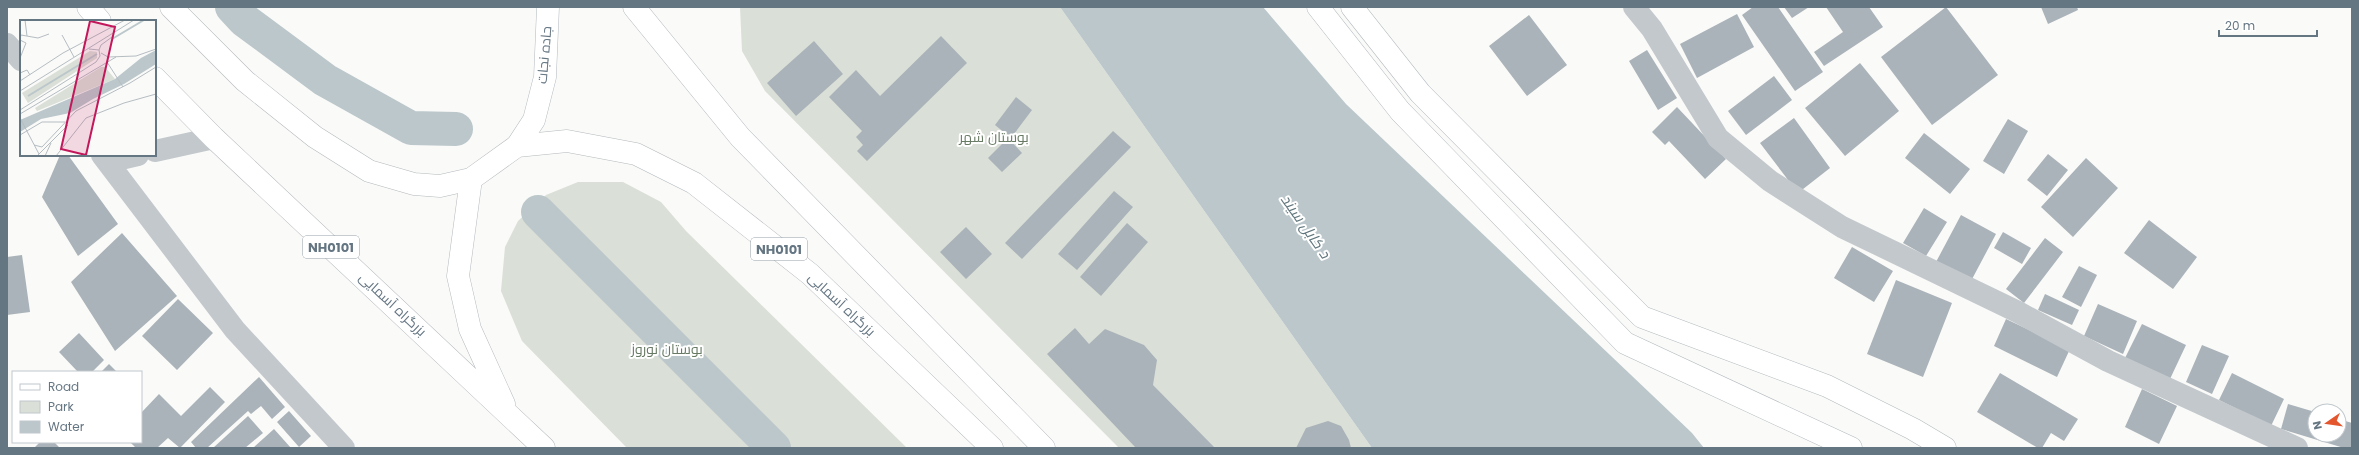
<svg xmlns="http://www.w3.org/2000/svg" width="2359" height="455" font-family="Poppins,Cairo,sans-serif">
	<rect width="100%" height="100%" fill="#fafaf8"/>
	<!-- green -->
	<path fill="#dadfd7" d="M 740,7 L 1060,7 L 1372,448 L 1119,448 L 765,91 L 742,51 Z
		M 578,182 L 623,182 L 661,202 L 686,231 L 907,448 L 627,448 L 522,341 L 501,291 L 505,247 L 518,221 L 546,195 Z"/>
	<!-- water -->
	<path fill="#bbc7cb" d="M 1060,7 L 1263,7 L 1346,104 L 1692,433 L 1704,448 L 1372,448 Z"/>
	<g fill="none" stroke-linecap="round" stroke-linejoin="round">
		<!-- canal -->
		<path stroke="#bbc7cb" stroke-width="34" d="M 232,7 L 244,20 L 325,80 L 411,128 L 456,129
			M 538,212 L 774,448"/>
	</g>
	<!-- building -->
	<path fill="#aab3b9" d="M 1753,7 L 1778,7 L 1823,72 L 1795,91 L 1742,15 Z
		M 1784,7 L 1809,7 L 1792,18 Z
		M 1826,7 L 1869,7 L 1883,27 L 1824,66 L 1814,52 L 1843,32 Z
		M 1946,7 L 1998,75 L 1932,125 L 1881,57 Z
		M 2041,7 L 2077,7 L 2078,10 L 2048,24 Z
		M 1737,14 L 1754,47 L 1697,78 L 1680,44 Z
		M 1529,15 L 1567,65 L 1527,96 L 1489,46 Z
		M 941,36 L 967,63 L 867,161 L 857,151 L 863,145 L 856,137 L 862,131 L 829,97 L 856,70 L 880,96 Z
		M 814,41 L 843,74 L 796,116 L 767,83 Z
		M 1647,50 L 1677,98 L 1658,110 L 1629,61 Z
		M 1860,63 L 1899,111 L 1845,156 L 1805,108 Z
		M 1774,76 L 1792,100 L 1746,135 L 1728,111 Z
		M 1016,97 L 1032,110 L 1011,138 L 995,125 Z
		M 1677,107 L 1726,159 L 1705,179 L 1669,141 L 1665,145 L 1652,132 Z
		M 1794,118 L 1830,168 L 1798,193 L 1760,143 Z
		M 2008,119 L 2028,131 L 2004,174 L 1983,161 Z
		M 1113,131 L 1131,147 L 1022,259 L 1005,243 Z
		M 1924,133 L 1970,169 L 1950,194 L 1905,158 Z
		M 1008,138 L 1022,153 L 1002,172 L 988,158 Z
		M 2048,154 L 2068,170 L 2047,196 L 2027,180 Z
		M 60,155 L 68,155 L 118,224 L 78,256 L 42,197 Z
		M 2086,158 L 2118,188 L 2073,237 L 2041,207 Z
		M 1114,191 L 1133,207 L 1077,270 L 1058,254 Z
		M 1924,208 L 1947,222 L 1926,256 L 1903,243 Z
		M 1961,215 L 1996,234 L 1971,281 L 1936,262 Z
		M 2149,220 L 2197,257 L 2173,289 L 2124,253 Z
		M 1127,223 L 1148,242 L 1101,296 L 1080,277 Z
		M 966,227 L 992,254 L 966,279 L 940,252 Z
		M 2003,232 L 2031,248 L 2022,264 L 1994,248 Z
		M 122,233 L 177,296 L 115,351 L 71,282 Z
		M 2045,238 L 2063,252 L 2024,303 L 2006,289 Z
		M 1852,247 L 1893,271 L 1874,302 L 1834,278 Z
		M 22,255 L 30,312 L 7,315 L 7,257 Z
		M 2079,266 L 2097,275 L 2081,307 L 2062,297 Z
		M 1896,280 L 1952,303 L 1923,377 L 1867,354 Z
		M 2045,294 L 2079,310 L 2072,325 L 2038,310 Z
		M 178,299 L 213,333 L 177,370 L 142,336 Z
		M 2098,304 L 2137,321 L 2123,354 L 2084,336 Z
		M 2006,319 L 2070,349 L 2057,377 L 1994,346 Z
		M 2142,324 L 2186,345 L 2170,379 L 2125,358 Z
		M 1075,328 L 1089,344 L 1105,329 L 1144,345 L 1157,360 L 1153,385 L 1215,448 L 1136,448 L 1047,354 Z
		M 79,333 L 104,360 L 92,372 L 78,372 L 59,352 Z
		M 2202,345 L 2229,356 L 2212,394 L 2186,382 Z
		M 109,364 L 117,372 L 101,372 Z
		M 2000,373 L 2078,419 L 2064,441 L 2051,433 L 2042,448 L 2038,448 L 1977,412 Z
		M 2232,373 L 2284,399 L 2271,426 L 2219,400 Z
		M 259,377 L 285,407 L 272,419 L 261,406 L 251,414 L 248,411 L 207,448 L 196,448 L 191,442 Z
		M 210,387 L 225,402 L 180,448 L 168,438 L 157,448 L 136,448 L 130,442 L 141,442 L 141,413 L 159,394 L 181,416 Z
		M 2142,389 L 2177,406 L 2159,444 L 2125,427 Z
		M 2288,404 L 2315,412 L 2315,435 L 2339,435 L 2339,419 L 2352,423 L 2352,448 L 2344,448 L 2281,429 Z
		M 289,411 L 311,436 L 299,447 L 277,422 Z
		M 248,416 L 263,433 L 245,448 L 213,448 Z
		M 1328,421 L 1341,426 L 1349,440 L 1351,448 L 1296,448 L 1306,428 Z
		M 274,429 L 291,448 L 253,448 Z
		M 40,442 L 54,442 L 60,448 L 34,448 Z"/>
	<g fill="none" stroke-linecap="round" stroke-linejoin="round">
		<!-- secondary casing -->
		<g stroke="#b3babf" stroke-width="23">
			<path id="secondary" d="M 634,7 L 740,137 L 1044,448
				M 1318,7 L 1400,111 L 1625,343 L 1851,448
				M 1352,7 L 1420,93 L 1642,317 L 1827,386 L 1913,429 L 1945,448
				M 517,146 L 534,120 L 545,77 L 548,7"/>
		</g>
		<!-- highway casing -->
		<g stroke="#b4b9bd" stroke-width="23">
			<path id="highway" d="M 88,7 L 100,21
				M 171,7 L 245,81 L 315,137 L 369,171 L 414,184 L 440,186 L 471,179 L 517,146 L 567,141 L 636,154 L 694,183 L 810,274 L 992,448
				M 155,78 L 214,138 L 544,448
				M 471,179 L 458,276 L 470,329 L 504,404"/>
		</g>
		<!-- street -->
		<path stroke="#c3c8cc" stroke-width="22" d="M 1634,7 L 1652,29 L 1718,138 L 1770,181 L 1842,227 L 2018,312 L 2108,361 L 2297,448
			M 7,44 L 21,60
			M 155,151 L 214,138
			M 102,155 L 235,330 L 344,448
			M 108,162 L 138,155"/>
		<!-- secondary -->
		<use href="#secondary" stroke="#fff" stroke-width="22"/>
		<!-- highway -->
		<use href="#highway" stroke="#fff" stroke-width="22"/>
	</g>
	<g text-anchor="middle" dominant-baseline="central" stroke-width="4" stroke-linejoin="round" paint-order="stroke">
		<!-- shield labels -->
		<g fill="#fff" stroke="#939fa8" stroke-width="1">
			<rect x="303" y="236" width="56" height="22" rx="3"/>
			<rect x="751" y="238" width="56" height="22" rx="3"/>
		</g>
		<g font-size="13" font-weight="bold" fill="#657683">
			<text x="331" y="247">NH0101</text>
			<text x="779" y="249">NH0101</text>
		</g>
		<!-- street labels -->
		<g font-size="14" fill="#657683" stroke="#fff">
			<text transform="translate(544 55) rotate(-85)">جاده نجات</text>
			<text transform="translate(393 304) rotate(43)">بزرگراه آسمایی</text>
			<text transform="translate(842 304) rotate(43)">بزرگراه آسمایی</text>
		</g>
		<!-- park labels -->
		<g font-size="14" fill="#687a64" stroke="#fff">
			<text x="994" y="137">بوستان شهر</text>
			<text x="667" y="349">بوستان نوروز</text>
		</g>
		<!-- water labels -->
		<g font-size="15" font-style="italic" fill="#60757c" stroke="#fff">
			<text transform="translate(1306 226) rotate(55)">د کابل سيند</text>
		</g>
	</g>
	<!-- overview -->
	<g transform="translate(20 20)">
		<rect width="136" height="136" fill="#fafaf8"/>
		<path d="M 70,31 L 77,32 L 77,38 L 8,83 L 2,73 ZM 81,47 L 85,47 L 95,59 L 17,91 L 15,88 Z" fill="#dadfd7"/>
		<path d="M 136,30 L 136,44 L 104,64 L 73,79 L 50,93 L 21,99 L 0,112 L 0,100 L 95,59 L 121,38 Z" fill="#bbc7cb"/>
		<path fill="none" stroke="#bbc7cb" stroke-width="2" d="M 92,19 L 124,0M 8,76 L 77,34"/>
		<path fill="none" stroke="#b5bdc2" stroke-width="1" d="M 5,0 L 7,16M 42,15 L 54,37M 0,19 L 1,15 L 18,18 L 29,14M 79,30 L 81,25 L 92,17M 81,33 L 88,37 L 116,36 L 136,29M 0,38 L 6,23 L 0,20M 87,42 L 103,67M 0,53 L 7,50 L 10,55M 0,61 L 43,33 L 105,0M 0,71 L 114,0M 0,90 L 76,42 L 80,36 L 79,30 L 69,29M 0,94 L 96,37M 0,98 L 19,134M 0,115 L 22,102 L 45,102M 14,125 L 22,127 L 56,91 L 110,63 L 136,47M 17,136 L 48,105M 25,136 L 31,123M 36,136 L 66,98 L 104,83 L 136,74"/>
		<path fill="#c2185b" fill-opacity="0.15" stroke="#c2185b" stroke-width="2" d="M 70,1 L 95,7 L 66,135 L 41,129 Z"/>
		<rect width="136" height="136" fill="none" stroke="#657683" stroke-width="2"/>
	</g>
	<!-- border -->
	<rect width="2359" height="455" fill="none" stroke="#657683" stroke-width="16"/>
	<!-- legend -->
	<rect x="12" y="371" width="130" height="72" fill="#ffffff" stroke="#c1c8cd"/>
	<rect x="20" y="384" width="20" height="6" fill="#ffffff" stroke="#c1c8cd"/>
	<text x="48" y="391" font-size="12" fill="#657683">Road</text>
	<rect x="20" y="401" width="20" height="12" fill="#dadfd7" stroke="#c1c8cd"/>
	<text x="48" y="411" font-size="12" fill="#657683">Park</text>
	<rect x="20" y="421" width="20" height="12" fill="#bbc7cb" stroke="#c1c8cd"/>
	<text x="48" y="431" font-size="12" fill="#657683">Water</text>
	<!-- north arrow -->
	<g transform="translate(2327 423) rotate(257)"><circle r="19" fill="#ffffff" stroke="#c1c8cd"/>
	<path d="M0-3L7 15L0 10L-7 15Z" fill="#e4572e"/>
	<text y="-6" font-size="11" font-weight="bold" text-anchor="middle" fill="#657683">N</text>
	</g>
	<!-- scale -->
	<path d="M2219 30v6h98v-6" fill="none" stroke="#657683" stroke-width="2"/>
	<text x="2225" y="30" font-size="12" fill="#657683" stroke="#ffffff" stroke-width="3" paint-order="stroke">20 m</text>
</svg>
